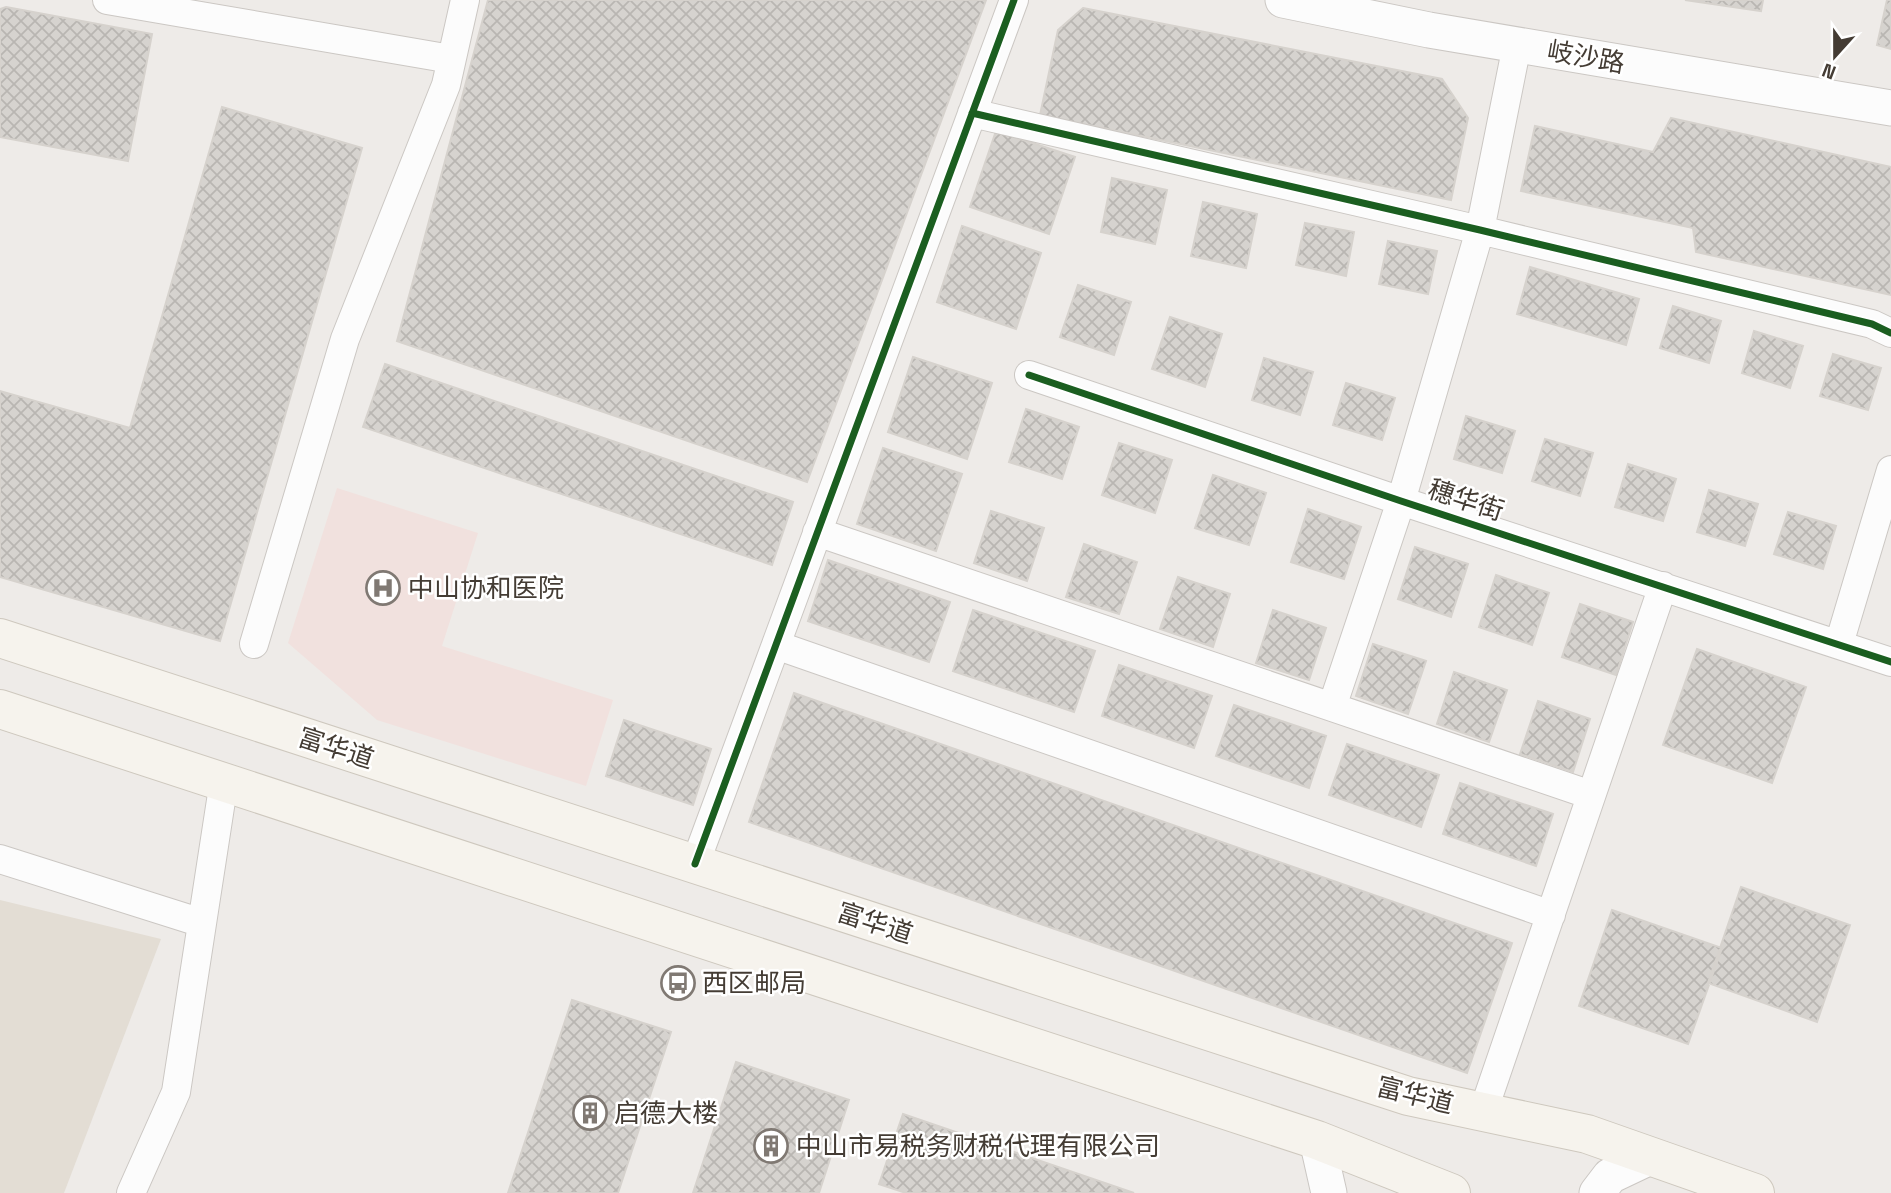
<svg xmlns="http://www.w3.org/2000/svg" width="1891" height="1193" font-family="'Space Grotesk','Noto Sans SC',sans-serif">
	<defs>
		<pattern id="building-cross-hatch" width="8" height="8" patternUnits="userSpaceOnUse" patternTransform="scale(1.75)"><rect width="8" height="8" fill="#d6d3cf"/><path d="M0 0l8 8M0 8l8-8" fill="none" stroke="#b9b6b2"/></pattern>
	</defs>
	<rect width="100%" height="100%" fill="#eeebe8"/>
	<!-- residential -->
	<path fill="#e3ddd4" d="M 0,900 L 161,939 L 64,1193 L 0,1193 Z"/>
	<!-- medical -->
	<path fill="#f1e1de" d="M 337,488 L 478,533 L 442,646 L 613,700 L 586,786 L 377,720 L 288,643 Z"/>
	<!-- building -->
	<path fill="url(#building-cross-hatch)" stroke="#d6d2cd" stroke-width="2" d="M 488,0 L 986,0 L 807,482 L 397,341 Z
		M 1685,0 L 1763,0 L 1761,11 Z
		M 1887,0 L 1891,0 L 1891,49 L 1877,45 Z
		M 6,7 L 152,34 L 128,161 L 0,137 L 0,9 Z
		M 1083,8 L 1442,79 L 1468,118 L 1451,200 L 1040,115 L 1058,30 Z
		M 222,107 L 362,148 L 220,641 L 0,577 L 0,391 L 130,428 Z
		M 1671,118 L 1891,167 L 1891,295 L 1696,252 L 1693,228 L 1521,191 L 1535,126 L 1653,152 Z
		M 996,131 L 1075,157 L 1049,234 L 970,207 Z
		M 1112,178 L 1167,190 L 1155,244 L 1101,232 Z
		M 1203,202 L 1257,214 L 1246,268 L 1191,256 Z
		M 1305,223 L 1354,232 L 1346,276 L 1296,265 Z
		M 962,226 L 1041,253 L 1016,329 L 937,302 Z
		M 1388,241 L 1437,251 L 1428,294 L 1379,284 Z
		M 1530,267 L 1639,299 L 1626,345 L 1517,314 Z
		M 1078,285 L 1131,302 L 1114,355 L 1060,337 Z
		M 1673,306 L 1721,321 L 1709,363 L 1660,348 Z
		M 1170,317 L 1222,334 L 1205,387 L 1152,369 Z
		M 1754,331 L 1803,346 L 1790,388 L 1742,373 Z
		M 1833,354 L 1881,368 L 1868,410 L 1820,396 Z
		M 913,357 L 992,383 L 967,459 L 888,432 Z
		M 1264,358 L 1313,372 L 1300,415 L 1252,400 Z
		M 385,364 L 793,502 L 772,565 L 363,427 Z
		M 1346,383 L 1395,398 L 1382,440 L 1333,425 Z
		M 1026,409 L 1079,427 L 1062,479 L 1009,462 Z
		M 1466,416 L 1515,431 L 1502,473 L 1454,459 Z
		M 1545,439 L 1593,453 L 1580,496 L 1532,481 Z
		M 1119,443 L 1172,460 L 1155,513 L 1102,495 Z
		M 883,448 L 962,474 L 936,551 L 857,524 Z
		M 1628,464 L 1676,479 L 1663,521 L 1615,507 Z
		M 1213,475 L 1266,493 L 1249,545 L 1195,528 Z
		M 1709,490 L 1758,504 L 1745,546 L 1697,532 Z
		M 1308,509 L 1361,527 L 1344,579 L 1291,562 Z
		M 991,511 L 1044,528 L 1027,581 L 974,563 Z
		M 1788,512 L 1836,526 L 1823,569 L 1774,554 Z
		M 1084,544 L 1137,562 L 1119,614 L 1066,597 Z
		M 1415,547 L 1468,564 L 1451,617 L 1398,599 Z
		M 828,560 L 950,602 L 929,662 L 808,621 Z
		M 1496,575 L 1549,593 L 1532,645 L 1479,627 Z
		M 1178,577 L 1230,594 L 1213,647 L 1160,629 Z
		M 1580,604 L 1633,622 L 1616,675 L 1562,657 Z
		M 973,610 L 1095,651 L 1074,712 L 953,671 Z
		M 1273,610 L 1326,628 L 1309,680 L 1256,663 Z
		M 1373,644 L 1426,661 L 1408,714 L 1356,696 Z
		M 1697,649 L 1806,687 L 1772,783 L 1663,745 Z
		M 1119,665 L 1212,696 L 1194,748 L 1102,716 Z
		M 1454,672 L 1507,690 L 1489,742 L 1437,724 Z
		M 794,693 L 1512,943 L 1467,1073 L 749,822 Z
		M 1538,701 L 1590,719 L 1573,772 L 1520,754 Z
		M 1234,705 L 1326,736 L 1309,788 L 1216,756 Z
		M 624,720 L 711,749 L 693,805 L 606,776 Z
		M 1347,744 L 1439,775 L 1421,827 L 1329,795 Z
		M 1460,783 L 1553,814 L 1536,866 L 1443,834 Z
		M 1741,887 L 1850,925 L 1817,1022 L 1708,983 Z
		M 1612,910 L 1722,948 L 1688,1044 L 1579,1006 Z
		M 572,1000 L 671,1032 L 618,1193 L 508,1193 Z
		M 736,1062 L 849,1100 L 819,1193 L 693,1193 Z
		M 903,1114 L 1134,1193 L 906,1193 L 879,1184 Z"/>
	<g fill="none" stroke-linecap="round" stroke-linejoin="round">
		<!-- minor casing -->
		<g stroke="#cbc7c3" stroke-width="30">
			<path id="minor" d="M 107,0 L 451,59
				M 972,113 L 1480,230 L 1872,324 L 1891,333
				M 1029,375 L 1401,501 L 1891,662
				M 817,532 L 1591,795
				M 254,644 L 345,339 L 446,85 L 465,0
				M 1839,644 L 1891,470
				M 776,645 L 1551,915
				M 1332,707 L 1401,501 L 1480,230 L 1517,45
				M 0,859 L 202,923
				M 695,864 L 1014,0
				M 1483,1112 L 1663,586
				M 131,1193 L 176,1092 L 224,781"/>
		</g>
		<!-- tertiary casing -->
		<g stroke="#cbc7c3" stroke-width="37">
			<path id="tertiary" d="M 1283,0 L 1429,30 L 1891,108
				M 1317,1140 L 1329,1193
				M 1597,1193 L 1610,1176 L 1650,1157"/>
		</g>
		<!-- secondary casing -->
		<g stroke="#cec8be" stroke-width="40">
			<path id="secondary" d="M 0,638 L 1408,1096 L 1587,1134 L 1755,1193
				M 0,709 L 1317,1140 L 1451,1193"/>
		</g>
		<!-- minor -->
		<use href="#minor" stroke="#fcfcfc" stroke-width="28"/>
		<!-- tertiary -->
		<use href="#tertiary" stroke="#fcfcfc" stroke-width="35"/>
		<!-- secondary -->
		<use href="#secondary" stroke="#f6f3ed" stroke-width="38"/>
		<!-- cycleway casing -->
		<g stroke="#fff" stroke-width="11">
			<path id="cycleway" d="M 972,113 L 1480,230 L 1872,324 L 1891,333
				M 1029,375 L 1401,501 L 1891,662
				M 695,864 L 1014,0"/>
		</g>
		<!-- cycleway -->
		<use href="#cycleway" stroke="#1b5e20" stroke-width="7"/>
	</g>
	<!-- icons -->
	<defs>
		<g id="hospital-ring" transform="scale(1.75)"><circle r="9.5" fill="#fff" stroke="#807973" stroke-width="1.5"/><path d="M-5-5h3v3.5h4V-5h3V5h-3V1.5h-4V5h-3Z" fill="#807973"/></g>
		<g id="bus-ring" transform="scale(1.75)"><circle r="9.5" fill="#fff" stroke="#807973" stroke-width="1.5"/><path d="M-5-6H5V4H4V6H2V4H-2V6H-4V4H-5ZM-3.5-4V0h7V-4ZM-3.5 1.2v1.5H-2V1.2ZM2 1.2v1.5H3.5V1.2Z" fill="#807973"/></g>
		<g id="building-ring" transform="scale(1.75)"><circle r="9.5" fill="#fff" stroke="#807973" stroke-width="1.5"/><path d="M-4-6H4V6H1V3H-1V6H-4ZM-2.5-4.3h1.7v1.8h-1.7ZM.8-4.3h1.7v1.8H.8ZM-2.5-1h1.7V.8h-1.7ZM.8-1h1.7V.8H.8Z" fill="#807973"/></g>
	</defs>
	<g fill-rule="evenodd">
		<use href="#hospital-ring" x="383" y="588"/>
		<use href="#bus-ring" x="678" y="983"/>
		<use href="#building-ring" x="590" y="1113"/>
		<use href="#building-ring" x="771" y="1146"/>
	</g>
	<g text-anchor="middle" dominant-baseline="central" stroke-width="5" stroke-linejoin="round" paint-order="stroke">
		<!-- street labels -->
		<g font-size="26" fill="#443c34" stroke="#fff">
			<text transform="translate(1586 57) rotate(10)">岐沙路</text>
			<text transform="translate(1466 500) rotate(18)">穗华街</text>
			<text transform="translate(336 748) rotate(18)">富华道</text>
			<text transform="translate(875 923) rotate(18)">富华道</text>
			<text transform="translate(1415 1095) rotate(14)">富华道</text>
		</g>
		<!-- poi labels -->
		<g font-size="26" fill="#443c34" stroke="#fff" text-anchor="start">
			<text x="408" y="588">中山协和医院</text>
			<text x="702" y="983">西区邮局</text>
			<text x="614" y="1113">启德大楼</text>
			<text x="796" y="1146">中山市易税务财税代理有限公司</text>
		</g>
	</g>
	<!-- north arrow -->
	<g transform="translate(1835 56) rotate(201)" stroke="#ffffff" stroke-width="5" paint-order="stroke">
	<path d="M0-5L12 26L0 18L-12 26Z" fill="#443c34"/>
	<text y="-10" font-size="19" font-weight="bold" text-anchor="middle" fill="#443c34">N</text>
	</g>
</svg>
